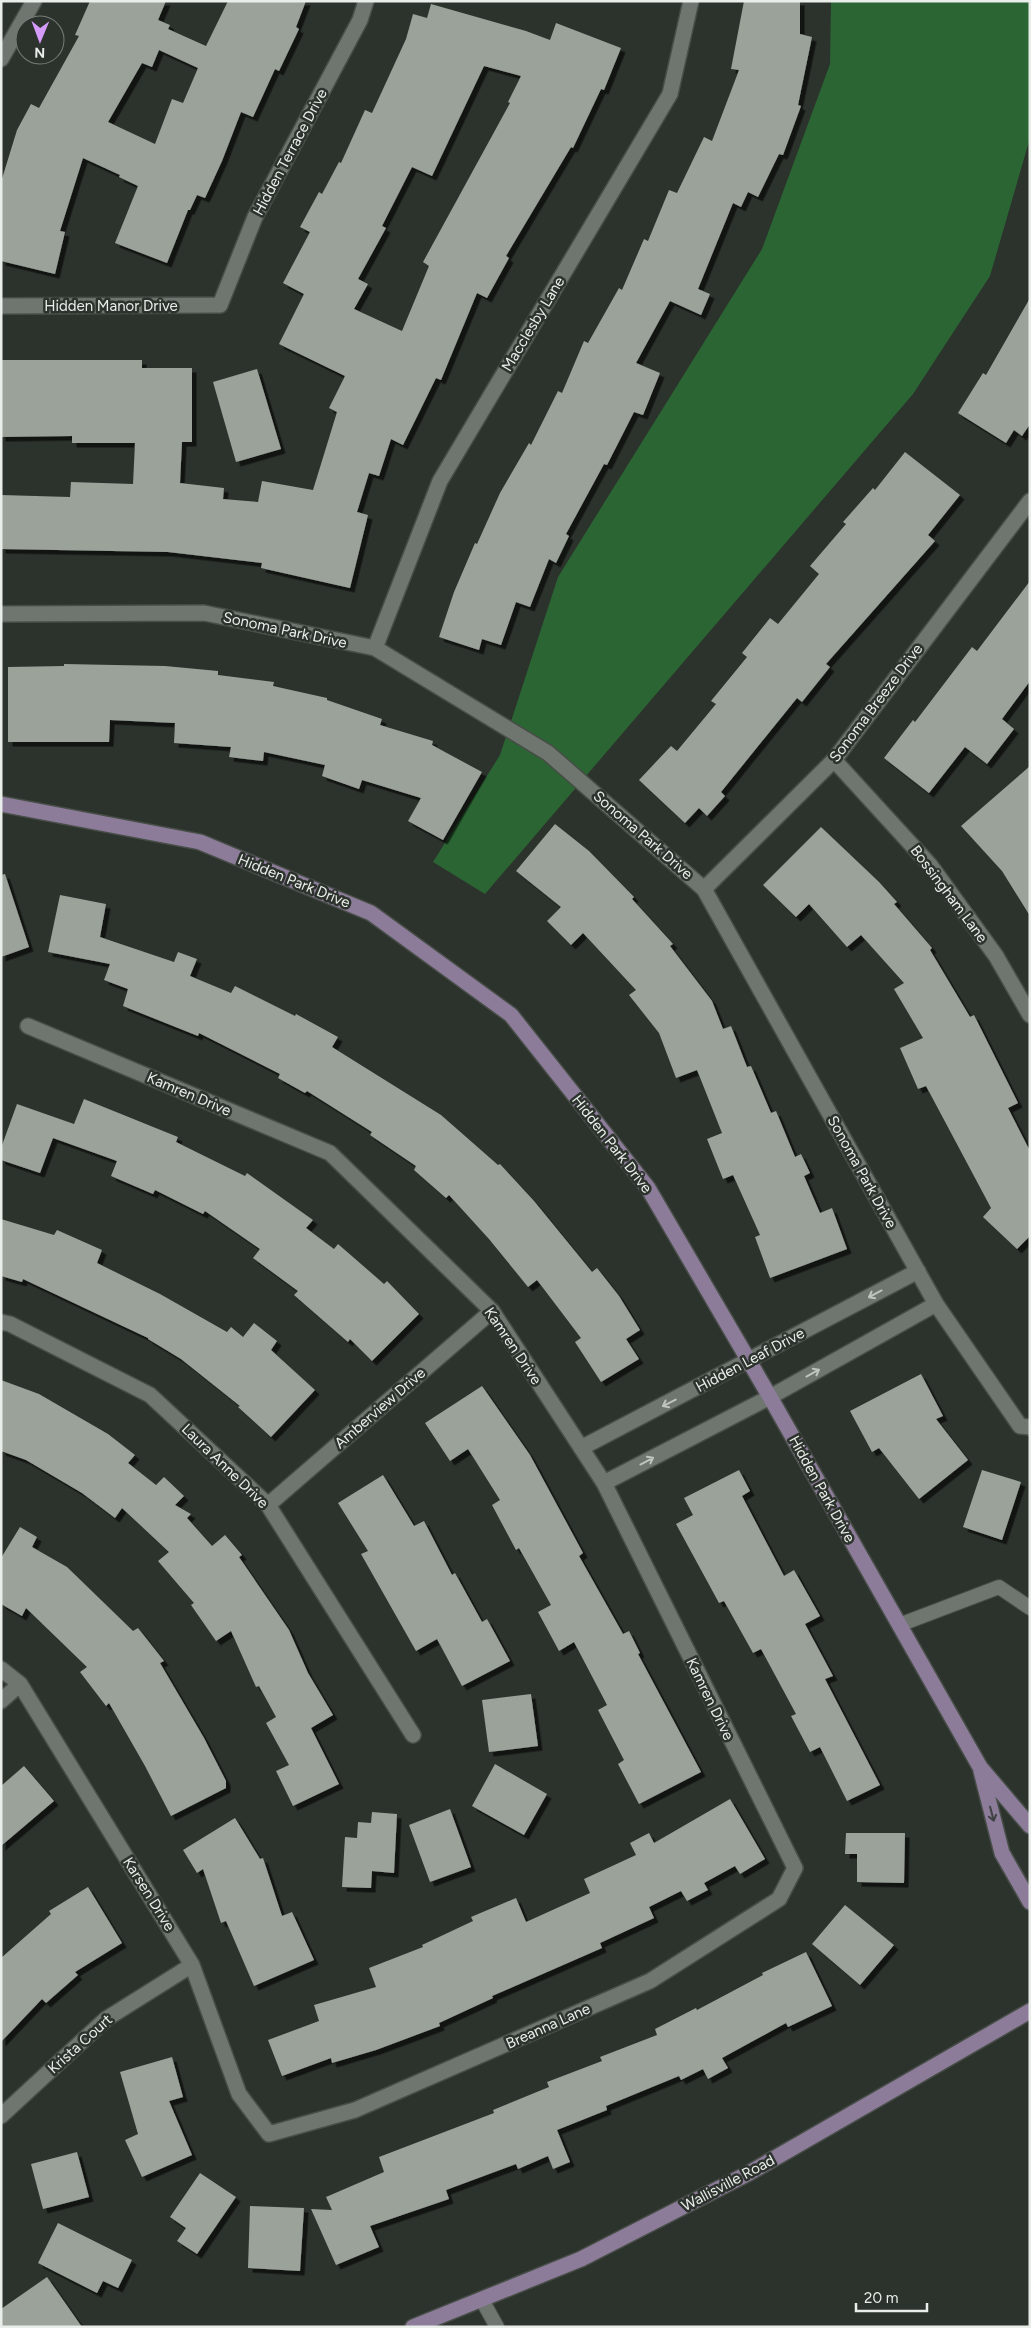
<svg xmlns="http://www.w3.org/2000/svg" width="1031" height="2328" font-family="Figtree,sans-serif">
	<defs>
		<filter id="shadow"><feDropShadow dx="4.5" dy="4.5" stdDeviation="0" flood-color="#0009"/></filter>
	</defs>
	<rect width="100%" height="100%" fill="#2c322c"/>
	<!-- green -->
	<path fill="#2b6533" d="M 831,1 L 1030,1 L 1030,138 L 990,276 L 913,394 L 485,894 L 433,862 L 500,755 L 558,577 L 762,249 L 830,64 Z"/>
	<!-- building -->
	<path fill="#9aa29a" fill-rule="evenodd" filter="url(#shadow)" d="M 90,1 L 166,1 L 158,20 L 170,25 L 168,29 L 206,46 L 228,1 L 306,1 L 296,27 L 299,29 L 279,71 L 275,69 L 253,117 L 241,112 L 222,161 L 205,198 L 197,195 L 190,210 L 188,210 L 167,263 L 115,243 L 138,186 L 119,177 L 120,175 L 83,158 L 60,231 L 65,232 L 55,274 L 1,261 L 1,182 L 17,130 L 31,104 L 39,108 L 79,36 L 75,35 ZM 159,50 L 198,68 L 183,103 L 172,99 L 155,144 L 108,122 L 142,63 L 152,67 Z
		M 744,1 L 800,1 L 800,34 L 812,37 L 798,105 L 801,106 L 783,155 L 779,154 L 758,197 L 748,192 L 741,207 L 733,203 L 698,289 L 710,294 L 701,315 L 670,301 L 636,363 L 660,373 L 643,415 L 634,412 L 607,465 L 604,464 L 566,534 L 569,536 L 556,563 L 549,559 L 530,607 L 516,602 L 501,645 L 482,639 L 479,650 L 439,637 L 454,592 L 475,543 L 477,544 L 500,493 L 529,443 L 531,445 L 558,391 L 562,393 L 584,341 L 588,343 L 619,288 L 622,290 L 644,239 L 648,241 L 669,190 L 677,193 L 704,137 L 712,141 L 739,70 L 731,69 Z
		M 431,4 L 526,31 L 550,40 L 556,23 L 621,48 L 604,90 L 601,89 L 573,148 L 571,147 L 506,256 L 509,258 L 487,298 L 477,293 L 441,380 L 436,378 L 403,445 L 391,439 L 379,476 L 369,473 L 357,512 L 368,515 L 350,588 L 261,568 L 262,563 L 168,552 L 1,549 L 1,495 L 70,497 L 71,482 L 133,484 L 135,443 L 72,443 L 72,436 L 1,437 L 1,360 L 142,360 L 142,368 L 192,368 L 192,442 L 182,442 L 180,483 L 224,488 L 223,499 L 258,502 L 262,481 L 313,490 L 337,412 L 329,408 L 345,376 L 279,344 L 304,294 L 283,283 L 310,232 L 300,227 L 319,192 L 322,194 L 339,162 L 341,163 L 365,110 L 372,113 L 406,39 L 413,14 L 427,18 ZM 484,66 L 521,76 L 508,102 L 510,103 L 423,262 L 429,266 L 402,331 L 354,309 L 368,284 L 358,279 L 386,228 L 382,226 L 412,167 L 432,176 Z
		M 1030,298 L 1030,424 L 1022,436 L 1014,430 L 1006,443 L 958,413 L 983,373 L 986,375 Z
		M 257,369 L 281,449 L 236,462 L 213,382 Z
		M 905,452 L 960,495 L 928,535 L 935,541 L 826,664 L 830,667 L 802,702 L 797,698 L 721,792 L 725,796 L 707,816 L 699,808 L 685,823 L 639,780 L 671,746 L 677,751 L 716,704 L 711,701 L 747,657 L 742,653 L 770,618 L 778,624 L 819,574 L 810,566 L 846,524 L 843,522 L 873,488 L 875,490 Z
		M 1030,581 L 1030,681 L 1002,719 L 1014,729 L 987,764 L 965,747 L 929,793 L 884,758 L 913,720 L 915,722 L 972,647 L 977,651 Z
		M 64,664 L 165,666 L 218,671 L 218,675 L 274,682 L 273,686 L 327,698 L 327,700 L 382,719 L 380,725 L 433,741 L 432,745 L 482,772 L 443,840 L 408,821 L 421,798 L 362,780 L 359,789 L 322,776 L 325,765 L 264,752 L 263,761 L 229,757 L 231,747 L 174,743 L 175,723 L 110,720 L 109,742 L 8,742 L 8,667 L 64,666 Z
		M 1030,766 L 1030,916 L 1002,871 L 961,826 Z
		M 555,824 L 589,851 L 634,897 L 632,899 L 673,944 L 670,946 L 712,1001 L 723,1029 L 731,1026 L 747,1067 L 751,1066 L 771,1113 L 776,1111 L 795,1157 L 801,1154 L 810,1173 L 804,1176 L 820,1213 L 832,1208 L 847,1249 L 770,1278 L 755,1237 L 760,1235 L 733,1175 L 723,1179 L 707,1139 L 722,1133 L 697,1070 L 676,1078 L 659,1033 L 629,995 L 636,990 L 583,933 L 571,945 L 547,921 L 561,907 L 516,871 Z
		M 821,827 L 879,882 L 897,902 L 894,904 L 932,948 L 930,950 L 970,1017 L 974,1015 L 1018,1103 L 1008,1108 L 1030,1151 L 1030,1236 L 1017,1249 L 983,1217 L 991,1208 L 926,1086 L 918,1089 L 900,1048 L 923,1038 L 894,989 L 904,983 L 861,935 L 847,947 L 809,904 L 796,917 L 763,885 Z
		M 5,874 L 29,947 L 1,957 L 1,875 Z
		M 60,895 L 106,904 L 100,937 L 174,962 L 178,952 L 197,959 L 190,976 L 231,993 L 235,986 L 295,1016 L 296,1014 L 338,1037 L 332,1047 L 441,1115 L 498,1165 L 500,1164 L 534,1201 L 592,1272 L 597,1268 L 619,1296 L 640,1330 L 626,1339 L 639,1359 L 601,1382 L 575,1342 L 581,1338 L 537,1280 L 528,1287 L 489,1239 L 449,1195 L 446,1198 L 414,1170 L 416,1166 L 370,1135 L 372,1132 L 307,1091 L 305,1093 L 278,1078 L 280,1074 L 199,1033 L 198,1036 L 123,1006 L 128,989 L 104,980 L 110,964 L 48,952 Z
		M 84,1099 L 178,1137 L 176,1142 L 245,1176 L 247,1173 L 313,1220 L 306,1228 L 334,1249 L 338,1244 L 384,1284 L 387,1281 L 419,1314 L 372,1361 L 350,1339 L 348,1342 L 294,1295 L 298,1291 L 253,1258 L 260,1249 L 205,1211 L 203,1214 L 155,1190 L 153,1194 L 111,1176 L 117,1161 L 53,1138 L 40,1173 L 1,1160 L 1,1148 L 17,1104 L 74,1124 Z
		M 1,1219 L 54,1235 L 57,1230 L 102,1250 L 97,1263 L 160,1294 L 227,1332 L 231,1327 L 243,1337 L 254,1323 L 277,1341 L 271,1350 L 315,1390 L 271,1437 L 238,1407 L 240,1406 L 181,1359 L 148,1339 L 148,1338 L 23,1279 L 22,1282 L 1,1276 Z
		M 921,1374 L 943,1416 L 936,1419 L 968,1460 L 919,1499 L 879,1448 L 872,1452 L 850,1411 Z
		M 1,1380 L 39,1394 L 108,1434 L 135,1455 L 128,1463 L 156,1485 L 164,1477 L 184,1496 L 175,1505 L 191,1514 L 187,1518 L 212,1546 L 225,1535 L 242,1555 L 239,1557 L 289,1630 L 308,1673 L 333,1715 L 311,1728 L 339,1784 L 293,1806 L 276,1771 L 289,1765 L 266,1723 L 276,1717 L 259,1686 L 256,1687 L 231,1631 L 216,1641 L 191,1605 L 194,1603 L 158,1561 L 169,1552 L 122,1508 L 115,1518 L 82,1493 L 26,1460 L 1,1451 Z
		M 482,1386 L 530,1455 L 583,1553 L 579,1556 L 623,1634 L 629,1631 L 640,1653 L 638,1654 L 701,1772 L 639,1804 L 618,1764 L 624,1760 L 598,1710 L 607,1705 L 574,1642 L 559,1651 L 538,1612 L 551,1605 L 519,1548 L 516,1550 L 492,1505 L 500,1500 L 468,1449 L 450,1461 L 425,1423 Z
		M 739,1470 L 750,1491 L 742,1496 L 784,1576 L 794,1570 L 820,1616 L 805,1624 L 833,1676 L 825,1679 L 880,1785 L 847,1801 L 820,1747 L 810,1752 L 791,1716 L 796,1714 L 761,1649 L 753,1653 L 724,1601 L 719,1603 L 676,1524 L 693,1515 L 684,1498 Z
		M 982,1470 L 1021,1482 L 1002,1540 L 963,1527 Z
		M 383,1475 L 414,1526 L 424,1521 L 452,1575 L 455,1573 L 482,1622 L 487,1619 L 510,1661 L 462,1686 L 437,1639 L 416,1651 L 361,1554 L 368,1551 L 338,1503 Z
		M 20,1527 L 37,1537 L 32,1547 L 67,1567 L 133,1631 L 138,1628 L 164,1661 L 160,1663 L 204,1738 L 226,1781 L 226,1788 L 171,1816 L 145,1766 L 109,1703 L 106,1706 L 80,1672 L 87,1667 L 26,1608 L 22,1616 L 1,1604 L 1,1558 Z
		M 531,1694 L 538,1746 L 489,1752 L 482,1700 Z
		M 495,1764 L 547,1794 L 524,1835 L 472,1806 Z
		M 24,1766 L 54,1801 L 1,1846 L 1,1786 Z
		M 730,1799 L 765,1859 L 740,1874 L 735,1866 L 704,1883 L 708,1890 L 687,1901 L 681,1891 L 649,1907 L 654,1918 L 600,1943 L 602,1948 L 492,1996 L 493,1998 L 439,2023 L 440,2026 L 376,2050 L 332,2063 L 331,2058 L 282,2076 L 268,2040 L 319,2021 L 314,2005 L 376,1987 L 369,1968 L 423,1947 L 422,1945 L 473,1921 L 471,1917 L 516,1898 L 526,1922 L 590,1893 L 584,1879 L 636,1855 L 630,1843 L 649,1833 L 654,1843 Z
		M 450,1809 L 471,1867 L 430,1882 L 409,1825 Z
		M 372,1812 L 397,1814 L 394,1873 L 372,1871 L 371,1888 L 342,1887 L 345,1837 L 357,1838 L 358,1822 L 371,1823 Z
		M 235,1818 L 260,1859 L 263,1858 L 282,1916 L 292,1912 L 314,1960 L 254,1986 L 226,1921 L 221,1923 L 203,1869 L 197,1873 L 183,1850 Z
		M 846,1833 L 905,1833 L 904,1883 L 857,1882 L 857,1854 L 845,1854 Z
		M 88,1887 L 122,1943 L 75,1972 L 78,1975 L 46,2003 L 42,1999 L 1,2042 L 1,1958 L 51,1914 L 49,1911 Z
		M 845,1905 L 894,1945 L 860,1985 L 812,1944 Z
		M 806,1952 L 832,2006 L 788,2027 L 786,2023 L 722,2058 L 728,2068 L 708,2079 L 703,2069 L 681,2080 L 679,2076 L 606,2106 L 607,2110 L 557,2130 L 570,2162 L 553,2169 L 548,2156 L 518,2169 L 516,2164 L 446,2190 L 449,2199 L 370,2226 L 379,2247 L 336,2265 L 311,2209 L 332,2210 L 326,2197 L 384,2172 L 379,2157 L 494,2113 L 493,2110 L 549,2087 L 547,2082 L 602,2061 L 600,2057 L 657,2035 L 655,2029 L 696,2008 L 697,2010 L 763,1975 L 762,1973 Z
		M 172,2057 L 183,2097 L 169,2101 L 192,2155 L 142,2177 L 125,2140 L 138,2134 L 120,2072 Z
		M 77,2152 L 89,2197 L 43,2209 L 31,2164 Z
		M 200,2173 L 236,2197 L 197,2254 L 177,2241 L 186,2228 L 170,2217 Z
		M 250,2206 L 304,2208 L 300,2271 L 248,2268 Z
		M 58,2223 L 132,2260 L 118,2288 L 103,2281 L 97,2293 L 38,2263 Z
		M 47,2277 L 82,2327 L 1,2327 L 1,2309 Z"/>
	<g fill="none" stroke-linecap="round" stroke-linejoin="round">
		<!-- lane casing -->
		<g stroke="#474d47" stroke-width="16">
			<path id="lane" d="M 899,1625 L 999,1587 L 1030,1608
				M 482,2300 L 497,2327"/>
		</g>
		<!-- street casing -->
		<g stroke="#474d47" stroke-width="18">
			<path id="street" d="M 1,59 L 34,1
				M 1,306 L 220,305 L 255,217 L 360,20 L 366,1
				M 1,614 L 204,613 L 375,648 L 548,753 L 704,889 L 936,1304 L 1020,1426 L 1030,1427
				M 375,648 L 440,481 L 670,94 L 691,1
				M 834,760 L 930,865 L 996,956 L 1030,1015
				M 704,889 L 834,760 L 1030,501
				M 1,1322 L 10,1324 L 150,1395 L 268,1505 L 413,1735
				M 581,1448 L 918,1271
				M 604,1483 L 770,1397 L 936,1304
				M 268,1505 L 492,1311
				M 1,1669 L 20,1684 L 192,1965 L 239,2094 L 269,2134 L 355,2110 L 650,1981 L 779,1899 L 795,1868 L 604,1483 L 492,1311 L 330,1153 L 28,1026
				M 1,1701 L 20,1684
				M 1,2116 L 106,2019 L 192,1965"/>
		</g>
		<!-- secondary casing -->
		<g stroke="#474d47" stroke-width="18">
			<path id="secondary" d="M 1,804 L 200,842 L 371,913 L 511,1015 L 648,1188 L 770,1397 L 980,1767 L 1030,1826
				M 981,1771 L 1002,1853 L 1030,1902
				M 413,2327 L 581,2259 L 749,2173 L 1030,2011"/>
		</g>
		<!-- lane -->
		<use href="#lane" stroke="#6e766f" stroke-width="14"/>
		<!-- street -->
		<use href="#street" stroke="#6e766f" stroke-width="15"/>
		<!-- secondary -->
		<use href="#secondary" stroke="#8c7c9a" stroke-width="15"/>
	</g>
	<!-- one-way arrows -->
	<defs><path id="oneway-shaft" d="M-6 0H5M1.5-3L5.5 0L1.5 3" fill="none" stroke-width="1.6" stroke-linecap="round" stroke-linejoin="round" transform="scale(1.25)"/></defs>
	<g stroke="#bfc4bf">
		<use href="#oneway-shaft" transform="translate(875 1294) rotate(152)"/>
		<use href="#oneway-shaft" transform="translate(813 1373) rotate(-29)"/>
		<use href="#oneway-shaft" transform="translate(669 1403) rotate(153)"/>
		<use href="#oneway-shaft" transform="translate(647 1461) rotate(-28)"/>
	</g>
	<use stroke="#3f4142" href="#oneway-shaft" transform="translate(992 1814) rotate(75)"/>
	<g text-anchor="middle" dominant-baseline="central" stroke-width="5" stroke-linejoin="round" paint-order="stroke">
		<!-- street labels -->
		<g font-size="15" fill="#eaeeea" stroke="#2c322c">
			<text transform="translate(290 152) rotate(-62)">Hidden Terrace Drive</text>
			<text x="111" y="306">Hidden Manor Drive</text>
			<text transform="translate(533 324) rotate(-59)">Macclesby Lane</text>
			<text transform="translate(285 630) rotate(12)">Sonoma Park Drive</text>
			<text transform="translate(876 703) rotate(-53)">Sonoma Breeze Drive</text>
			<text transform="translate(643 835) rotate(41)">Sonoma Park Drive</text>
			<text transform="translate(294 881) rotate(22)">Hidden Park Drive</text>
			<text transform="translate(949 894) rotate(53)">Bossingham Lane</text>
			<text transform="translate(189 1094) rotate(23)">Kamren Drive</text>
			<text transform="translate(612 1144) rotate(52)">Hidden Park Drive</text>
			<text transform="translate(862 1172) rotate(61)">Sonoma Park Drive</text>
			<text transform="translate(513 1346) rotate(56)">Kamren Drive</text>
			<text transform="translate(750 1360) rotate(-28)">Hidden Leaf Drive</text>
			<text transform="translate(380 1408) rotate(-41)">Amberview Drive</text>
			<text transform="translate(225 1466) rotate(44)">Laura Anne Drive</text>
			<text transform="translate(822 1489) rotate(61)">Hidden Park Drive</text>
			<text transform="translate(710 1699) rotate(64)">Kamren Drive</text>
			<text transform="translate(149 1894) rotate(58)">Karsen Drive</text>
			<text transform="translate(548 2026) rotate(-24)">Breanna Lane</text>
			<text transform="translate(80 2044) rotate(-42)">Krista Court</text>
			<text transform="translate(728 2183) rotate(-28)">Wallisville Road</text>
		</g>
	</g>
	<!-- border -->
	<rect width="1031" height="2328" fill="none" stroke="#eaeeea" stroke-width="5"/>
	<!-- north arrow -->
	<g transform="translate(40 40) rotate(181)"><circle r="24" fill="#2c322c" stroke="#787d78"/>
	<path d="M0-4L9 19L0 12L-9 19Z" fill="#d59bfa"/>
	<text y="-8" font-size="14" font-weight="bold" text-anchor="middle" fill="#eaeeea">N</text>
	</g>
	<!-- scale -->
	<path d="M856 2303v8h71v-8" fill="none" stroke="#eaeeea" stroke-width="2.5"/>
	<text x="864" y="2303" font-size="15" fill="#eaeeea" stroke="#2c322c" stroke-width="4" paint-order="stroke">20 m</text>
</svg>
